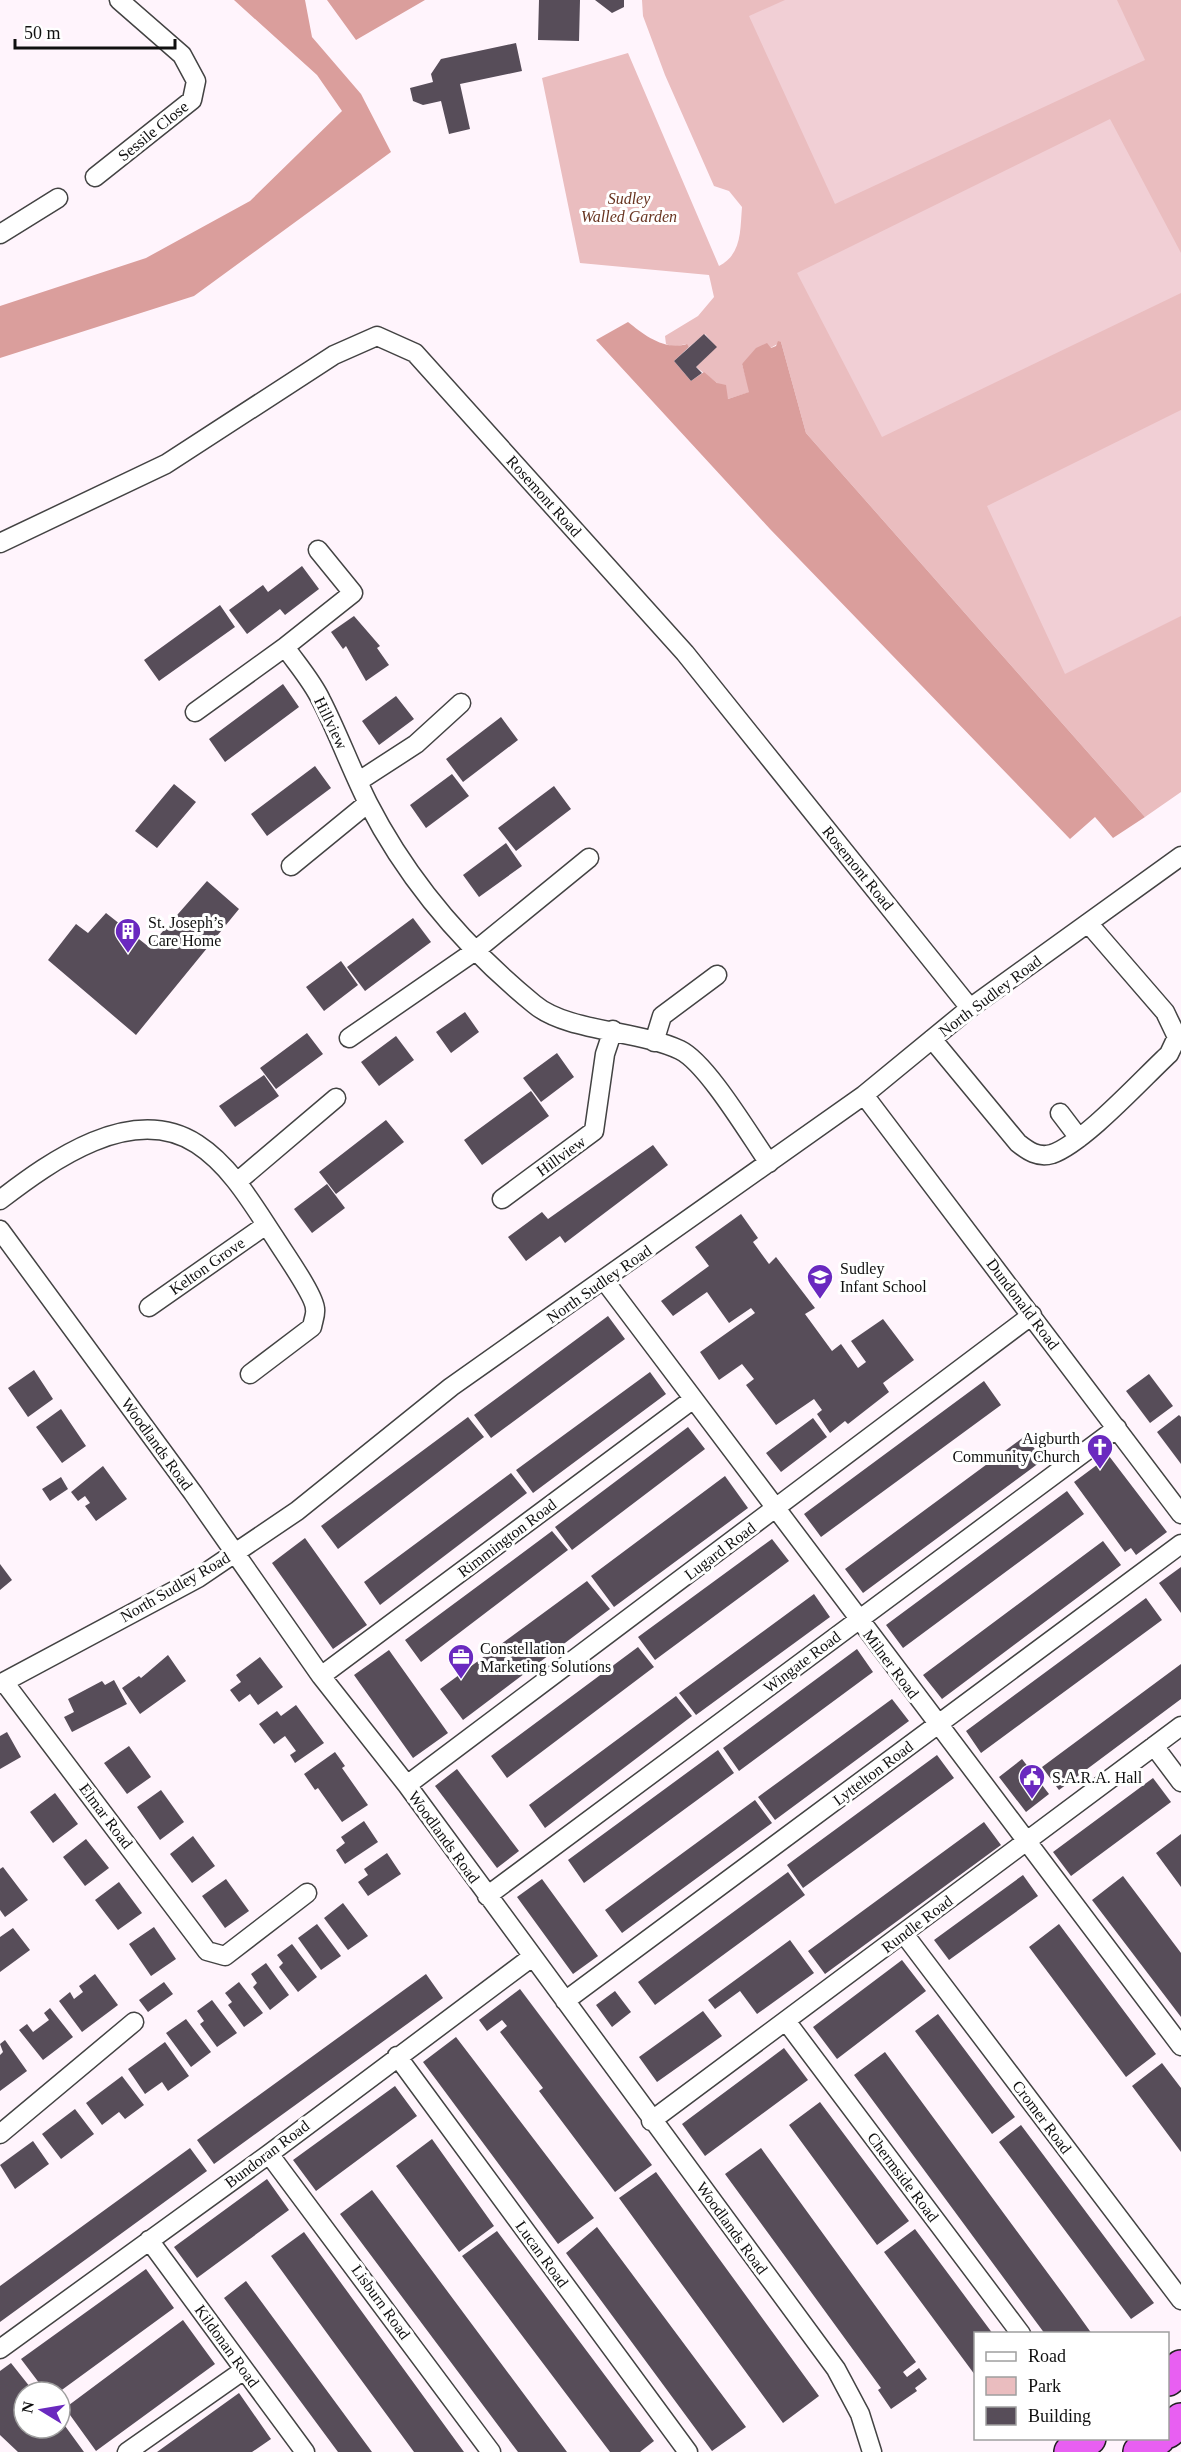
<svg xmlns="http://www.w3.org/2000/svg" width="1181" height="2452" font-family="'Times New Roman',serif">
	<rect width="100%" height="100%" fill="#fff4fc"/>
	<!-- green -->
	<path fill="#eabdbf" d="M 642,0 L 1181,0 L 1181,792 L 1145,817 L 806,433 L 781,342 L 742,364 L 750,392 L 728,399 L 717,383 L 696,367 L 716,347 L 705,334 L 689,347 L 686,344 L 673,347 L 666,344 L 665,336 L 698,316 L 714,297 L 709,275 L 580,263 L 542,78 L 628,53 L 719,266 C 742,254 740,231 742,207 L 729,191 L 714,186 L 665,75 L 643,16 Z"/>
	<!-- forest -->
	<path fill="#da9e9c" d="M 234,0 L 305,0 L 312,37 L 361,94 L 391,152 L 194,296 L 0,358 L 0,306 L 146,258 L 250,201 L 342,111 L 317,75 Z
		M 327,0 L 425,0 L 356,40 Z
		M 628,322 C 644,335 665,351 687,344 L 689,347 L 674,361 L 691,381 L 704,372 L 717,383 L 726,385 L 728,399 L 749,392 L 742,364 L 756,348 L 767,343 L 771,348 L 776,346 L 778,341 L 781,342 L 806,433 L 1145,817 L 1113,838 L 1095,817 L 1070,839 L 770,529 L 596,340 Z"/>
	<!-- pitch -->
	<path fill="#f1cfd5" d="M 785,0 L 1117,0 L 1145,60 L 835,204 L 749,16 Z
		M 1110,119 L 1181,253 L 1181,293 L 882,437 L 797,273 Z
		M 1181,410 L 1181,616 L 1065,674 L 987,506 Z"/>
	<!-- building -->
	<path fill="#574d59" d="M 539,0 L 580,0 L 579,41 L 538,40 Z
		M 595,0 L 624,0 L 624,7 L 612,13 Z
		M 516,43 L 522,71 L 460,84 L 470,129 L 449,134 L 441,101 L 423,105 L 413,101 L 410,88 L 433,82 L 431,74 L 441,59 Z
		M 704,334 L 717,347 L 696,367 L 702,373 L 691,381 L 674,361 Z
		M 302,566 L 319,589 L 285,615 L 280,609 L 247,634 L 229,610 L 263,585 L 268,592 Z
		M 220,605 L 235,627 L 159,681 L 144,660 Z
		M 354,616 L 380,646 L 377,648 L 389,665 L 366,681 L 346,646 L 343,649 L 331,632 Z
		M 283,684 L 299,707 L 225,762 L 209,739 Z
		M 396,696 L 414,719 L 379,745 L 362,721 Z
		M 501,717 L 518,740 L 463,782 L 446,759 Z
		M 315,766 L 331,788 L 267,836 L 251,814 Z
		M 452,774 L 469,796 L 426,828 L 410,805 Z
		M 174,784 L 196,802 L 157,848 L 135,831 Z
		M 554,786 L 571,809 L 516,851 L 498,828 Z
		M 506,843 L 522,866 L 479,897 L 463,875 Z
		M 207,881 L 239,909 L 136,1035 L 48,960 L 76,924 L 88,933 L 106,913 L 149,947 Z
		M 413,918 L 431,942 L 365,991 L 347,967 Z
		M 341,961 L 358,985 L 324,1011 L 306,987 Z
		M 465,1012 L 479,1032 L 451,1053 L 436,1032 Z
		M 307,1033 L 323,1054 L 276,1089 L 260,1068 Z
		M 396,1036 L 414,1060 L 379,1086 L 361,1062 Z
		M 557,1053 L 574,1077 L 541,1102 L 523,1078 Z
		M 264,1075 L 279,1096 L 235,1127 L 219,1106 Z
		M 531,1091 L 549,1116 L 482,1165 L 464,1140 Z
		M 386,1120 L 404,1142 L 336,1194 L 319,1172 Z
		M 653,1145 L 668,1165 L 565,1243 L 560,1236 L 526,1261 L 508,1237 L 542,1212 L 548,1219 Z
		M 327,1184 L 345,1208 L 312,1233 L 294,1209 Z
		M 741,1214 L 758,1238 L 753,1242 L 769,1264 L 776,1257 L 815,1308 L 805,1314 L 832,1351 L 841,1344 L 858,1368 L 866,1362 L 851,1341 L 883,1319 L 914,1360 L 883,1383 L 889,1392 L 848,1424 L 845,1421 L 830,1433 L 817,1414 L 822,1410 L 814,1399 L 776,1425 L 746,1385 L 754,1379 L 742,1364 L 719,1380 L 700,1352 L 755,1313 L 751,1308 L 729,1323 L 707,1292 L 673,1316 L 661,1301 L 709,1266 L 695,1247 Z
		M 608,1316 L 625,1339 L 491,1438 L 474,1415 Z
		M 34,1370 L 53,1399 L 28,1417 L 8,1388 Z
		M 650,1372 L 666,1394 L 533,1493 L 516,1470 Z
		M 1149,1374 L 1173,1406 L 1150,1423 L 1126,1391 Z
		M 984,1381 L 1001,1405 L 821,1537 L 804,1514 Z
		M 61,1409 L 86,1446 L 62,1463 L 36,1427 Z
		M 1179,1415 L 1181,1417 L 1181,1464 L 1157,1432 Z
		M 468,1417 L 484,1437 L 338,1549 L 321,1526 Z
		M 813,1418 L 827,1437 L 781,1472 L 766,1453 Z
		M 688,1427 L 705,1449 L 572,1550 L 555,1527 Z
		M 1025,1436 L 1043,1460 L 863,1593 L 845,1569 Z
		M 1109,1456 L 1167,1532 L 1136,1555 L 1131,1548 L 1125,1552 L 1074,1482 Z
		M 103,1466 L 127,1499 L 96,1521 L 85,1506 L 90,1503 L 85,1496 L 78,1501 L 71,1492 Z
		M 511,1473 L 527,1493 L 380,1605 L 364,1582 Z
		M 725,1476 L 748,1508 L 614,1607 L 591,1576 Z
		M 61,1477 L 68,1489 L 50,1501 L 42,1489 Z
		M 1067,1491 L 1084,1514 L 903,1648 L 886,1625 Z
		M 552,1531 L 568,1550 L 421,1662 L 405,1640 Z
		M 305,1538 L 367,1625 L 333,1649 L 272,1563 Z
		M 772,1539 L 789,1561 L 655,1660 L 638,1637 Z
		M 1103,1541 L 1121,1565 L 942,1699 L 923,1675 Z
		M 0,1564 L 12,1580 L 0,1590 Z
		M 1181,1567 L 1181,1613 L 1159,1583 Z
		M 587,1581 L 610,1609 L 463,1720 L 440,1689 Z
		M 814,1594 L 830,1617 L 696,1715 L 679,1693 Z
		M 1146,1598 L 1162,1620 L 981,1753 L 966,1731 Z
		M 638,1647 L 654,1667 L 507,1778 L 491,1756 Z
		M 857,1649 L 873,1672 L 739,1771 L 723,1748 Z
		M 389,1650 L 448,1733 L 413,1758 L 354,1675 Z
		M 168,1655 L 186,1681 L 140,1714 L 122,1688 L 139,1676 L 141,1678 L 147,1673 Z
		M 260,1657 L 283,1687 L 258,1705 L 250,1694 L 239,1702 L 230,1690 L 241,1682 L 236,1675 Z
		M 1181,1664 L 1181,1699 L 1059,1790 L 1042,1767 Z
		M 114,1680 L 127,1704 L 72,1732 L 64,1717 L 74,1712 L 68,1699 L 102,1681 L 105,1685 Z
		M 676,1696 L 692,1716 L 545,1828 L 529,1805 Z
		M 892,1699 L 909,1721 L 775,1820 L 758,1797 Z
		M 296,1705 L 324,1743 L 295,1763 L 290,1755 L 296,1751 L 285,1736 L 274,1744 L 259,1724 L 277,1711 L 281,1716 Z
		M 7,1732 L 21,1757 L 0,1769 L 0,1736 Z
		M 129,1746 L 151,1777 L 127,1794 L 104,1763 Z
		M 718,1750 L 734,1773 L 584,1883 L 568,1860 Z
		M 335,1752 L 345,1766 L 342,1768 L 368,1805 L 342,1822 L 318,1788 L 315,1790 L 304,1774 Z
		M 937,1755 L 954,1778 L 803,1888 L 787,1865 Z
		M 1022,1759 L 1049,1794 L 1026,1812 L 999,1777 Z
		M 457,1769 L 519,1851 L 497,1868 L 435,1786 Z
		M 1153,1778 L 1171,1802 L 1071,1876 L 1053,1852 Z
		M 161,1790 L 184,1822 L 160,1840 L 137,1807 Z
		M 55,1793 L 78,1824 L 53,1843 L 30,1812 Z
		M 755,1800 L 772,1823 L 622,1933 L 605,1910 Z
		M 364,1821 L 378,1842 L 345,1864 L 336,1850 L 345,1843 L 341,1837 Z
		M 984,1822 L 1001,1845 L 825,1974 L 808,1951 Z
		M 1181,1834 L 1181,1887 L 1156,1853 Z
		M 193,1836 L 215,1866 L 192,1883 L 170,1854 Z
		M 86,1839 L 109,1868 L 85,1886 L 63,1857 Z
		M 387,1853 L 401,1874 L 368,1896 L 358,1882 L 368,1875 L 364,1869 Z
		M 3,1867 L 28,1900 L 5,1917 L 0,1910 L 0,1869 Z
		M 788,1872 L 805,1895 L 655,2005 L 638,1982 Z
		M 1023,1875 L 1038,1896 L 949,1960 L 934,1940 Z
		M 1123,1876 L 1181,1953 L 1181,2017 L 1092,1900 Z
		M 226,1879 L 249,1911 L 225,1928 L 202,1896 Z
		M 542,1879 L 598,1956 L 573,1974 L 517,1897 Z
		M 119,1882 L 142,1913 L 118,1930 L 95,1900 Z
		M 343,1903 L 368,1936 L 348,1950 L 324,1918 Z
		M 317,1924 L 341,1956 L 321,1970 L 298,1938 Z
		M 1059,1924 L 1156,2054 L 1126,2077 L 1029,1947 Z
		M 154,1927 L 176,1959 L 151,1976 L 129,1944 Z
		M 13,1928 L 30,1950 L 0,1972 L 0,1937 Z
		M 790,1940 L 814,1973 L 757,2014 L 740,1991 L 715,2009 L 708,2000 Z
		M 292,1944 L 317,1977 L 298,1992 L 279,1967 L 283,1963 L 277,1955 Z
		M 902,1960 L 926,1991 L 837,2059 L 813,2027 Z
		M 266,1963 L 289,1995 L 270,2010 L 253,1987 L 257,1983 L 251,1974 Z
		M 95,1974 L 118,2005 L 82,2032 L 59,2001 L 70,1992 L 74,1999 L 83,1992 L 79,1986 Z
		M 426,1974 L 443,1998 L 214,2164 L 197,2140 Z
		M 164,1982 L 173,1994 L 148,2012 L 139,2000 Z
		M 239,1982 L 263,2013 L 244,2027 L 228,2005 L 232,2002 L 225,1993 Z
		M 520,1989 L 652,2165 L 615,2192 L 539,2091 L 543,2088 L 500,2032 L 507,2026 L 502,2020 L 487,2031 L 479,2020 Z
		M 615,1991 L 631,2012 L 612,2027 L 596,2005 Z
		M 212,2000 L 237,2033 L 217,2047 L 200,2024 L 204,2021 L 197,2011 Z
		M 50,2008 L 73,2037 L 43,2060 L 19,2030 L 27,2024 L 33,2032 L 49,2020 L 44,2013 Z
		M 703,2011 L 722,2036 L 657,2082 L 639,2057 Z
		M 938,2014 L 1015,2117 L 992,2134 L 915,2031 Z
		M 186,2019 L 211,2052 L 191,2067 L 166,2033 Z
		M 456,2037 L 594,2218 L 558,2244 L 423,2062 Z
		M 5,2040 L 27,2071 L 0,2091 L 0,2055 L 3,2052 L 0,2044 Z
		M 165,2042 L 189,2076 L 168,2091 L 162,2082 L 145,2094 L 128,2069 Z
		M 784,2048 L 808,2080 L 705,2156 L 682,2124 Z
		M 885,2052 L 1072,2306 L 1092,2334 L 1045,2334 L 854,2075 Z
		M 1162,2063 L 1181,2088 L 1181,2152 L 1132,2086 Z
		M 122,2076 L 144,2105 L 125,2119 L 119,2112 L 102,2125 L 86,2103 Z
		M 395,2086 L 417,2116 L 316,2191 L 293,2160 Z
		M 820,2102 L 909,2221 L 877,2245 L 789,2125 Z
		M 75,2109 L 94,2134 L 61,2159 L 42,2134 Z
		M 1021,2125 L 1154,2303 L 1131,2319 L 999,2142 Z
		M 432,2139 L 494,2226 L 459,2252 L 396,2166 Z
		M 33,2141 L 49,2164 L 15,2189 L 0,2165 Z
		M 190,2148 L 207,2171 L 0,2322 L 0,2286 Z
		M 761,2148 L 916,2362 L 903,2372 L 907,2377 L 919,2368 L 927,2379 L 915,2388 L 917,2391 L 891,2409 L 878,2390 L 881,2388 L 725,2174 Z
		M 656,2172 L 819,2396 L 783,2423 L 619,2198 Z
		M 267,2179 L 289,2210 L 197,2278 L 174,2247 Z
		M 372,2190 L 567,2452 L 518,2452 L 340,2214 Z
		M 597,2227 L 746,2427 L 712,2451 L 566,2253 Z
		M 915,2229 L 993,2334 L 975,2334 L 975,2375 L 884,2252 Z
		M 497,2231 L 654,2441 L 640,2452 L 610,2452 L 462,2256 Z
		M 304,2232 L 389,2349 L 464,2452 L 414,2452 L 337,2347 L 271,2256 Z
		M 146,2269 L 174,2308 L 59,2392 L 46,2392 L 21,2359 Z
		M 246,2281 L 372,2452 L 338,2452 L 224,2298 Z
		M 183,2320 L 215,2364 L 96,2451 L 65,2408 Z
		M 11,2363 L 34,2392 L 24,2392 L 24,2428 L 60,2428 L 60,2419 L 84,2452 L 18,2452 L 0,2435 L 0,2371 Z
		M 239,2393 L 271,2439 L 252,2452 L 157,2452 Z"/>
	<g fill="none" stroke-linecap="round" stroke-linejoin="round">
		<!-- street casing -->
		<g stroke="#434343" stroke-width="21">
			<path id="street" d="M 95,177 L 192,100 L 196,81 L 182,55 L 119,0
				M 0,234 L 58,198
				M 0,543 L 166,464 L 334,355 L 377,336 L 415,353 L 685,653 L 970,1008
				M 285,647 C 297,664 312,681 321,700 C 338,733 351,769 368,803 C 408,881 467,949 534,1004 C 567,1032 638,1030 680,1050 C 707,1063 750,1136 769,1163
				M 195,712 L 285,647 L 353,593 L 318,550
				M 359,781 L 416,744 L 461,703
				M 291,866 L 368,803
				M 349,1038 L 475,951 L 589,858
				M 932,1039 L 1018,1143 C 1028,1151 1038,1158 1052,1154 C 1084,1143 1142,1079 1169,1054 L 1177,1037 L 1165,1012 L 1088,923
				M 654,1042 L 662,1016 L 717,975
				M 864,1095 L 1181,1514
				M 1060,1113 L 1079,1138
				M 237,1182 L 336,1098
				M 502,1199 L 594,1131 L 605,1054 L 613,1030
				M 0,1200 C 51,1161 132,1102 197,1144 C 231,1166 253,1205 275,1238 C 283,1251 315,1296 315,1309 C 316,1314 313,1321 312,1327 L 250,1374
				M 0,1230 L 193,1493 L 321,1676 L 407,1785 L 836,2369 L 860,2414 L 872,2452
				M 604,1280 L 1181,2046
				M 149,1307 L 266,1225
				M 321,1676 L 692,1400
				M 4,1682 L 207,1951 L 225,1956 L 307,1893
				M 0,1684 L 198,1578 L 297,1511 L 451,1387 L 864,1095 L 970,1008 L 1181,856
				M 1154,1746 L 1181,1782
				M 407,1785 L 1032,1315
				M 487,1896 L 1117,1428
				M 904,1934 L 1181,2300
				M 565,2001 L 1181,1544
				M 786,2021 L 1021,2334
				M 397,2056 L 688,2452
				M 651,2121 L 1181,1726
				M 0,2134 L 134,2022
				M 269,2154 L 491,2452
				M 149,2240 L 305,2452
				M 0,2349 L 269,2154 L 532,1957
				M 127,2452 L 244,2370"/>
		</g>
		<!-- highway casing -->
		<g stroke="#212121" stroke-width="36">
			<path id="highway" d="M 1168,2379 L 1181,2367
				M 1168,2431 L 1181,2420
				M 1071,2452 L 1089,2438
				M 1140,2452 L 1158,2438"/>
		</g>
		<!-- street -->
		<use href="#street" stroke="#fff" stroke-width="18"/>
		<!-- highway -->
		<use href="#highway" stroke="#e85ff2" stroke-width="33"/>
	</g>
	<!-- icons -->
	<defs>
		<g id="building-pin" transform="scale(1.35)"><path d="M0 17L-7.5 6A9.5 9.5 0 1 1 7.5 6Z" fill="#6a29bf" stroke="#fff"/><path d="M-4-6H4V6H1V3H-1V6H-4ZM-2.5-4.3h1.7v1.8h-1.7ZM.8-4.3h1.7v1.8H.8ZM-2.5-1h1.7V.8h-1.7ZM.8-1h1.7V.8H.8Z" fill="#fff"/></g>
		<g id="school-pin" transform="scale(1.35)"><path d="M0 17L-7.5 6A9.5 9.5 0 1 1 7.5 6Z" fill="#6a29bf" stroke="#fff"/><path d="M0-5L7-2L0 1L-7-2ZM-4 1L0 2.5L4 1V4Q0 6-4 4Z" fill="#fff"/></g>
		<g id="church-pin" transform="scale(1.35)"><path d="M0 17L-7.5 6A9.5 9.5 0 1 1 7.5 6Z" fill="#6a29bf" stroke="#fff"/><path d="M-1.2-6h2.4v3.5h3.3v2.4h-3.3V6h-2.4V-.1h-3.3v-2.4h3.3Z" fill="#fff"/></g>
		<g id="office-pin" transform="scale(1.35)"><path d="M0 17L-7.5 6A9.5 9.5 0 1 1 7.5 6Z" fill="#6a29bf" stroke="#fff"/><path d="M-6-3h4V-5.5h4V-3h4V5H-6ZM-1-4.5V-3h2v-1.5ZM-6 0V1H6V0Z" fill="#fff"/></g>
		<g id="civic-pin" transform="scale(1.35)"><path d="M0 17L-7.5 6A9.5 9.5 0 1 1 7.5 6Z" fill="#6a29bf" stroke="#fff"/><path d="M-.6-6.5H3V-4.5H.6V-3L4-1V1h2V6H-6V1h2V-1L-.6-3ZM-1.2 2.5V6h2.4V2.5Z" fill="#fff"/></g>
	</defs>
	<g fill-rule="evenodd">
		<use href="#building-pin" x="128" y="931"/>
		<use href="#school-pin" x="820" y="1277"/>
		<use href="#church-pin" x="1100" y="1447"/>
		<use href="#office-pin" x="461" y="1657"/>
		<use href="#civic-pin" x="1032" y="1777"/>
	</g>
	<g text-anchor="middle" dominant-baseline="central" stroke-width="6" stroke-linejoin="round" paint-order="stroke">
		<!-- street labels -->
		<g font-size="16" fill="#101010" stroke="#fff">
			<text transform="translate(153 131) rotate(-39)">Sessile Close</text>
			<text transform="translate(544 496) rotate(48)">Rosemont Road</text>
			<text transform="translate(331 723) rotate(64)">Hillview</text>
			<text transform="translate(858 868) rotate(51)">Rosemont Road</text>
			<text transform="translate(990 996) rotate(-37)">North Sudley Road</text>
			<text transform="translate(561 1156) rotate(-36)">Hillview</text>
			<text transform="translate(207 1266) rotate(-35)">Kelton Grove</text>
			<text transform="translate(599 1284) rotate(-35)">North Sudley Road</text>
			<text transform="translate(1023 1304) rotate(53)">Dundonald Road</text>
			<text transform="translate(157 1444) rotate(54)">Woodlands Road</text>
			<text transform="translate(507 1538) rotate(-37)">Rimmington Road</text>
			<text transform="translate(720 1551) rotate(-37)">Lugard Road</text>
			<text transform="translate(175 1587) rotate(-30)">North Sudley Road</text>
			<text transform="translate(802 1662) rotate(-37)">Wingate Road</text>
			<text transform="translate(891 1664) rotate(53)">Milner Road</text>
			<text transform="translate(873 1773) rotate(-37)">Lyttelton Road</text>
			<text transform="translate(106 1816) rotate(53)">Elmar Road</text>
			<text transform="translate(444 1837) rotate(54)">Woodlands Road</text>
			<text transform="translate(917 1924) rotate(-37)">Rundle Road</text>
			<text transform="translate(1042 2117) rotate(53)">Cromer Road</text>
			<text transform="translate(267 2154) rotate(-37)">Bundoran Road</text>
			<text transform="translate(903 2177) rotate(53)">Chermside Road</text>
			<text transform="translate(732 2228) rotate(54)">Woodlands Road</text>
			<text transform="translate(542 2254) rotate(54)">Lucan Road</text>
			<text transform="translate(381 2302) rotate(54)">Lisburn Road</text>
			<text transform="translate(227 2346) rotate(54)">Kildonan Road</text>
		</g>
		<!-- park labels -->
		<g font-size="16" font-style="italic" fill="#683420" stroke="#fff">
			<text x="629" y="198">Sudley<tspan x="629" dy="18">Walled Garden</tspan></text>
		</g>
		<!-- poi labels -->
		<g font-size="16" fill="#101010" stroke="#fff" text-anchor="start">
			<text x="148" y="922">St. Joseph’s<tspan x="148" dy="18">Care Home</tspan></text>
			<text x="840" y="1268">Sudley<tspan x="840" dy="18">Infant School</tspan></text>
			<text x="1080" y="1438" text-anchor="end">Aigburth<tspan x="1080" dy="18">Community Church</tspan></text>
			<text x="480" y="1648">Constellation<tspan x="480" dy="18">Marketing Solutions</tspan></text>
			<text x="1052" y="1777">S.A.R.A. Hall</text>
		</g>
	</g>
	<!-- legend -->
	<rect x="974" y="2332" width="195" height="108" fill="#ffffff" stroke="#9f9f9f" stroke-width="1.5"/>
	<rect x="986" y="2352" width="30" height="9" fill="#ffffff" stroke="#9f9f9f" stroke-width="1.5"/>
	<text x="1028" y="2362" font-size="18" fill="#101010">Road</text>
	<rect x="986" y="2377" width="30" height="18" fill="#eabdbf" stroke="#9f9f9f" stroke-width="1.5"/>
	<text x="1028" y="2392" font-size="18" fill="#101010">Park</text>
	<rect x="986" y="2407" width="30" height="18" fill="#574d59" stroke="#9f9f9f" stroke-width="1.5"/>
	<text x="1028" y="2422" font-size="18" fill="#101010">Building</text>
	<!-- north arrow -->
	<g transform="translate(42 2410) rotate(281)"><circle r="28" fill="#ffffff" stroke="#9f9f9f" stroke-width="1.5"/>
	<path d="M0-4.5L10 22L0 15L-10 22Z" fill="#6a29bf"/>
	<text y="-9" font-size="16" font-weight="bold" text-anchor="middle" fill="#101010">N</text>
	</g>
	<!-- scale -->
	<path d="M15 39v9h160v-9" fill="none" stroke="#101010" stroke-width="3"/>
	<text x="24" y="39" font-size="18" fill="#101010" stroke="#ffffff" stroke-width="4.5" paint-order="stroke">50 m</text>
</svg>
